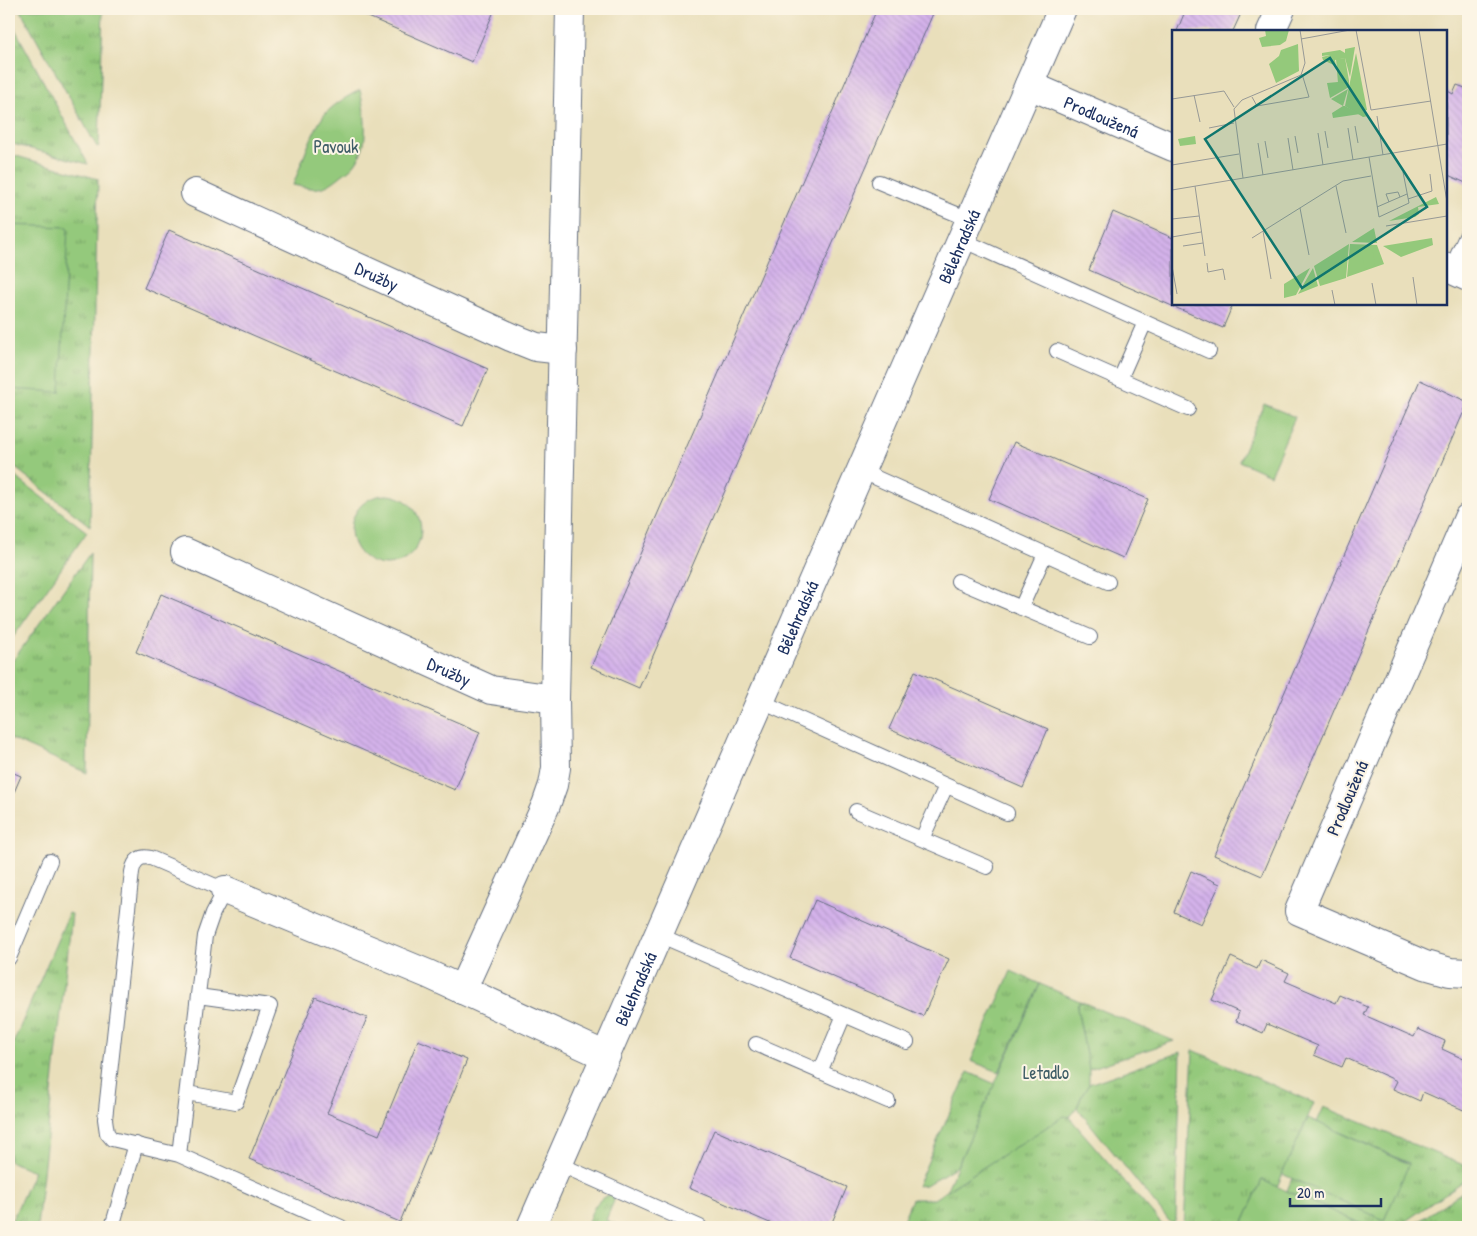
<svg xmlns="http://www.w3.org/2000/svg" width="1477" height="1236" font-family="'Patrick Hand',sans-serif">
	<defs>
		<pattern id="grass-tufts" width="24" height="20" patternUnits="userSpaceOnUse" patternTransform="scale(1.25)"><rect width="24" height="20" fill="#94c97b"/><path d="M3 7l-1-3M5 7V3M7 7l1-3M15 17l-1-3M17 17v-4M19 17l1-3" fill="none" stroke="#78a468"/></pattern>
		<pattern id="building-back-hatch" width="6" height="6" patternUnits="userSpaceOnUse" patternTransform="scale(1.25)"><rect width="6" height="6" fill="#d4b2ea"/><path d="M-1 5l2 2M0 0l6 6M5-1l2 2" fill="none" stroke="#b599cb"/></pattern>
	</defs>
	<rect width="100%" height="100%" fill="#fcf5e5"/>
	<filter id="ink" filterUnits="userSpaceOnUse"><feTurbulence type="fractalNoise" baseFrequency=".02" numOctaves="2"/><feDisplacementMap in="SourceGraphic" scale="10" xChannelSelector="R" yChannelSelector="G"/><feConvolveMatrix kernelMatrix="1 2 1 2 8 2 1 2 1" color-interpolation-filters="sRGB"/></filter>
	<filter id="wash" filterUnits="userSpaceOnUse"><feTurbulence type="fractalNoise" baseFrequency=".0096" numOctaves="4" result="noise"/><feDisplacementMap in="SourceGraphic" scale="20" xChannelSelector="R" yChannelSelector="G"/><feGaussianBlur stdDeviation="1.12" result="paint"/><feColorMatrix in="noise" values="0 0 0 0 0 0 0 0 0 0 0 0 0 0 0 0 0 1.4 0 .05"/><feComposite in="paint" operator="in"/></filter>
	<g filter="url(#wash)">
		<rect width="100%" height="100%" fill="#e9dfbb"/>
		<!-- grass -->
		<path fill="url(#grass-tufts)" stroke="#587c6c" d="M 20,9 L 103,9 L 99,146 L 97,147 Z
			M 9,18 L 88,164 L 9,143 Z
			M 9,154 L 98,179 L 90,526 L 9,463 Z
			M 9,472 L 87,532 L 9,643 Z
			M 90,553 L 87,773 L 9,738 L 9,666 Z
			M 69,913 L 72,914 L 37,1227 L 9,1227 L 34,1171 L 9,1161 L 9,1053 Z
			M 1011,971 L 1040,984 L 999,1072 L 971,1061 Z
			M 1082,1002 L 1174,1041 L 1089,1069 L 1077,1008 L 1078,1003 Z
			M 1193,1050 L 1314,1103 L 1277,1187 L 1262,1180 L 1241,1227 L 1184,1227 Z
			M 1181,1052 L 1176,1219 L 1173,1223 L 1170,1222 L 1077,1108 L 1082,1095 L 1089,1084 Z
			M 968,1072 L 995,1084 L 957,1166 L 926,1185 L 917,1186 Z
			M 1324,1107 L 1468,1167 L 1468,1178 L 1397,1227 L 1368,1227 L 1287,1191 L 1292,1178 L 1384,1220 L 1409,1163 L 1317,1122 Z
			M 1064,1115 L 1069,1117 L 1164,1227 L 949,1227 L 934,1221 L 931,1227 L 900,1227 L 912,1199 L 934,1199 Z
			M 1468,1188 L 1468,1227 L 1410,1227 Z
			M 608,1195 L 613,1196 L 614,1201 L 606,1220 L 622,1227 L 586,1227 C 591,1214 594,1201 608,1195 Z"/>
		<!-- park -->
		<path fill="#94c97b" stroke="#587c6c" d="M 360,90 C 365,114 371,144 354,165 C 351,169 346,172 342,175 C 323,191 317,190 293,185 C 301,166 312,130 325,114 C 334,104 348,96 360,90 Z
			M 9,225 L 68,227 L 60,392 L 9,389 Z
			M 1264,404 L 1295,417 L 1270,475 L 1239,461 Z
			M351 530a35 35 0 1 1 70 0a35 35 0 1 1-70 0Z
			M 1040,984 L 1082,1002 L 1078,1003 L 1077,1008 L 1089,1069 L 1089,1084 L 1082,1095 L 1077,1107 L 1069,1117 L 1064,1116 L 946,1191 Z
			M 1308,1118 L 1409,1164 L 1384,1220 L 1282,1174 Z
			M 1262,1180 L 1368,1227 L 1241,1227 Z"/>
		<g id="blocks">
			<!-- building -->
			<path fill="url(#building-back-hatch)" d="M 350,9 L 495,9 L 472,62 Z
				M 877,9 L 935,9 L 639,688 L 591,667 Z
				M 1186,9 L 1243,9 L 1233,31 L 1177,31 Z
				M 1457,85 L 1468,89 L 1468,133 L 1463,145 L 1468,147 L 1468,184 L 1446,174 L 1446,90 L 1453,94 Z
				M 1113,212 L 1173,238 L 1173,304 L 1233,304 L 1223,328 L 1089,270 Z
				M 169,230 L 488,369 L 463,426 L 144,288 Z
				M 1420,380 L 1468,402 L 1262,876 L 1214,855 Z
				M 1014,442 L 1148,499 L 1123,558 L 989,499 Z
				M 161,594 L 480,732 L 455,790 L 136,652 Z
				M 915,671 L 1048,729 L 1023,788 L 889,729 Z
				M 9,771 L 21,776 L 9,804 Z
				M 1191,871 L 1220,884 L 1201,924 L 1174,912 Z
				M 815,900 L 949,959 L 923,1016 L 790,958 Z
				M 1231,957 L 1257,969 L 1261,960 L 1289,973 L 1285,981 L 1336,1003 L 1340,995 L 1368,1007 L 1364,1015 L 1414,1037 L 1418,1029 L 1445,1041 L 1442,1049 L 1468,1061 L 1468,1112 L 1423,1092 L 1420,1101 L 1393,1089 L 1397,1081 L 1346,1058 L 1342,1067 L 1314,1055 L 1318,1046 L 1267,1024 L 1263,1033 L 1236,1021 L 1239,1012 L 1212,1000 Z
				M 315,997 L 367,1018 L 327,1113 L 379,1135 L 418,1040 L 467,1060 L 400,1222 L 249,1159 Z
				M 714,1130 L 847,1187 L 830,1227 L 779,1227 L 689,1188 Z"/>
		</g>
	</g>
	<g filter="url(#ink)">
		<use href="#blocks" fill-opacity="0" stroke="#636d7f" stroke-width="1"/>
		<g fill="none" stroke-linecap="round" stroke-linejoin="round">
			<!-- service casing -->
			<g stroke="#636d7f" stroke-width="16">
				<path id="service" d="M 879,182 L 971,220
					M 962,240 L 1209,351
					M 1451,269 L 1468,232
					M 1057,351 L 1188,409
					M 1120,379 L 1145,322
					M 861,471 L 1108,582
					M 958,581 L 1090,637
					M 1021,608 L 1045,554
					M 760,701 L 1007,813
					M 856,811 L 987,867
					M 922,839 L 946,786
					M 659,935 L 907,1042
					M 9,958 L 50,861
					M 756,1044 L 888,1101
					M 820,1072 L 844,1015
					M 187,1093 L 236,1102 L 270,1006 L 198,996
					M 179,1155 L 205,936 L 213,913 L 225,890 L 153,859 C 141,854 134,860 132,872 L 105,1119 L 107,1133 L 112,1139 L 179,1155 L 341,1227
					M 559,1164 L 700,1227
					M 112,1227 L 136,1144"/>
			</g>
			<!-- minor casing -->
			<g stroke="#636d7f" stroke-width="30">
				<g id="minor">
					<path d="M 1271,31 L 1281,9"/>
					<path id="s1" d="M 1029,85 L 1173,147"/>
					<path id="s2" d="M 195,193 L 511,337 L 536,347 L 563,350"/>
					<path d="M 1446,267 L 1468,277"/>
					<path d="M 1468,518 L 1299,911 L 1425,965 L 1450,972 L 1468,973"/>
					<path id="s3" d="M 185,552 L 491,690 L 555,699"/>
					<path d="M 225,890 L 428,974 L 606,1056"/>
					<path d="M 462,990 L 546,805 L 553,785 L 556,768 L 555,699 L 570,9"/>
					<path id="s4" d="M 531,1227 L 1062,9"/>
				</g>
			</g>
			<!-- service -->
			<use href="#service" stroke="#fff" stroke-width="14"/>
			<!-- minor -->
			<use href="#minor" stroke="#fff" stroke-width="28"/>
		</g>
	</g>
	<g text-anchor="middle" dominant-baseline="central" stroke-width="4" stroke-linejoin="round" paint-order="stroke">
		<!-- street labels -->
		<g font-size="18" fill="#1b2f5e" stroke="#fcf5e5">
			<text stroke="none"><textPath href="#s1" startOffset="79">Prodloužená</textPath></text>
			<text stroke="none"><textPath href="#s4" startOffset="1070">Bělehradská</textPath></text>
			<text stroke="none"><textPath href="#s2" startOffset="200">Družby</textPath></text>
			<text stroke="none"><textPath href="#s4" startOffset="665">Bělehradská</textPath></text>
			<text stroke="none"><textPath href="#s3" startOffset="290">Družby</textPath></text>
			<text transform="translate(1347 798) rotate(-67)">Prodloužená</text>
			<text stroke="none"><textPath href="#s4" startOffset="260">Bělehradská</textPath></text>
		</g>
		<!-- park labels -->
		<g font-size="18" fill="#3f5d67" stroke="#fcf5e5">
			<text x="336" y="146">Pavouk</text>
			<text x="1046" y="1072">Letadlo</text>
		</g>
	</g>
	<!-- overview -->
	<g transform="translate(1172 30)">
		<rect width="275" height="275" fill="#e9dfbb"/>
		<path d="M 93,0 L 117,0 L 114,11 L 108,15 L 90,17 L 87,8 L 94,6 ZM 126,14 L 127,41 L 104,53 L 97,34 L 107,26 L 109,20 ZM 183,17 L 178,47 L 173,28 L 163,30 L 164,36 L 151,30 L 150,27 L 158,25 L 150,26 L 150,23 L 168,20 L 173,23 L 173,19 ZM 184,23 L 195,80 L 191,81 L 196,86 L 191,87 L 173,76 ZM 177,51 L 177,57 L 158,68 L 155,53 ZM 176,59 L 171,76 L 159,69 ZM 264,167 L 267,174 L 246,177 L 247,184 L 243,187 L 217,191 ZM 202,198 L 205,213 L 180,212 ZM 260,208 L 261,215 L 229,227 L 211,216 ZM 177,214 L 174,248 L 148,256 L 142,236 ZM 178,214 L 205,215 L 212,234 L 175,247 ZM 138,238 L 124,265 L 112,268 L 112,254 ZM 141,238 L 146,256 L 126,264 Z" fill="#94c97b"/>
		<path d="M 173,28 L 177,51 L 166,53 L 164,29 ZM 171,76 L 173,76 L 188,84 L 161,88 L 160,83 ZM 23,106 L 24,114 L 8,116 L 6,109 ZM 188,216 L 200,217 L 203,235 L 193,239 ZM 165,226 L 171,236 L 154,246 L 148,236 Z" fill="#94c97b"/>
		<path fill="none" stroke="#979996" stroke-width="1" d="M 184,0 L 199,80 L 259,71M 247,0 L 275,172M 129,9 L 178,0M 22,65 L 28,92M 80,67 L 85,76 L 137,67 L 130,44M 0,69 L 52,61 L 62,77M 205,86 L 211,125M 183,96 L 186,113M 37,98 L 62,93M 176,98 L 181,130M 153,101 L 156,118M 146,103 L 151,135M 123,106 L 126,123M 116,108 L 121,140M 93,111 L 96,128M 86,113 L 91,145M 197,127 L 207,187 L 237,173 L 231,142M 0,135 L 67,124M 71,148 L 62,79 L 70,70 L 129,45 L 133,33 L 128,0M 23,156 L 33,226M 164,156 L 174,203M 0,160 L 275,114M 236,169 L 260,161 L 258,144M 217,172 L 214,164 L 226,162 L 228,167M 205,177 L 235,164M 128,178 L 137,225M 0,189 L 27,186M 214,196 L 275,186M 91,201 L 99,249M 0,207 L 29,202M 80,208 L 171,151 L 199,146M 11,216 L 31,213M 35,233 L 36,242 L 51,239 L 53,250M 0,236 L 5,264M 241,247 L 245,275M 200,253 L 204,275M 160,260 L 163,275"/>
		<path fill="#0f766e" fill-opacity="0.15" stroke="#0f766e" stroke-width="2.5" d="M 158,28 L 255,177 L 130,258 L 33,109 Z"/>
		<rect width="275" height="275" fill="none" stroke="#1b2f5e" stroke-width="2.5"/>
	</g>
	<!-- margin -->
	<rect width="1477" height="1236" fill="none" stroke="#fcf5e5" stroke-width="30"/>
	<!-- scale -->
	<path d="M1290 1198v8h91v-8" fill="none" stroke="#1b2f5e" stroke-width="2.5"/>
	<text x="1297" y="1198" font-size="15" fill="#1b2f5e" stroke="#fcf5e5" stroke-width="4" paint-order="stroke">20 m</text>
</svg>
